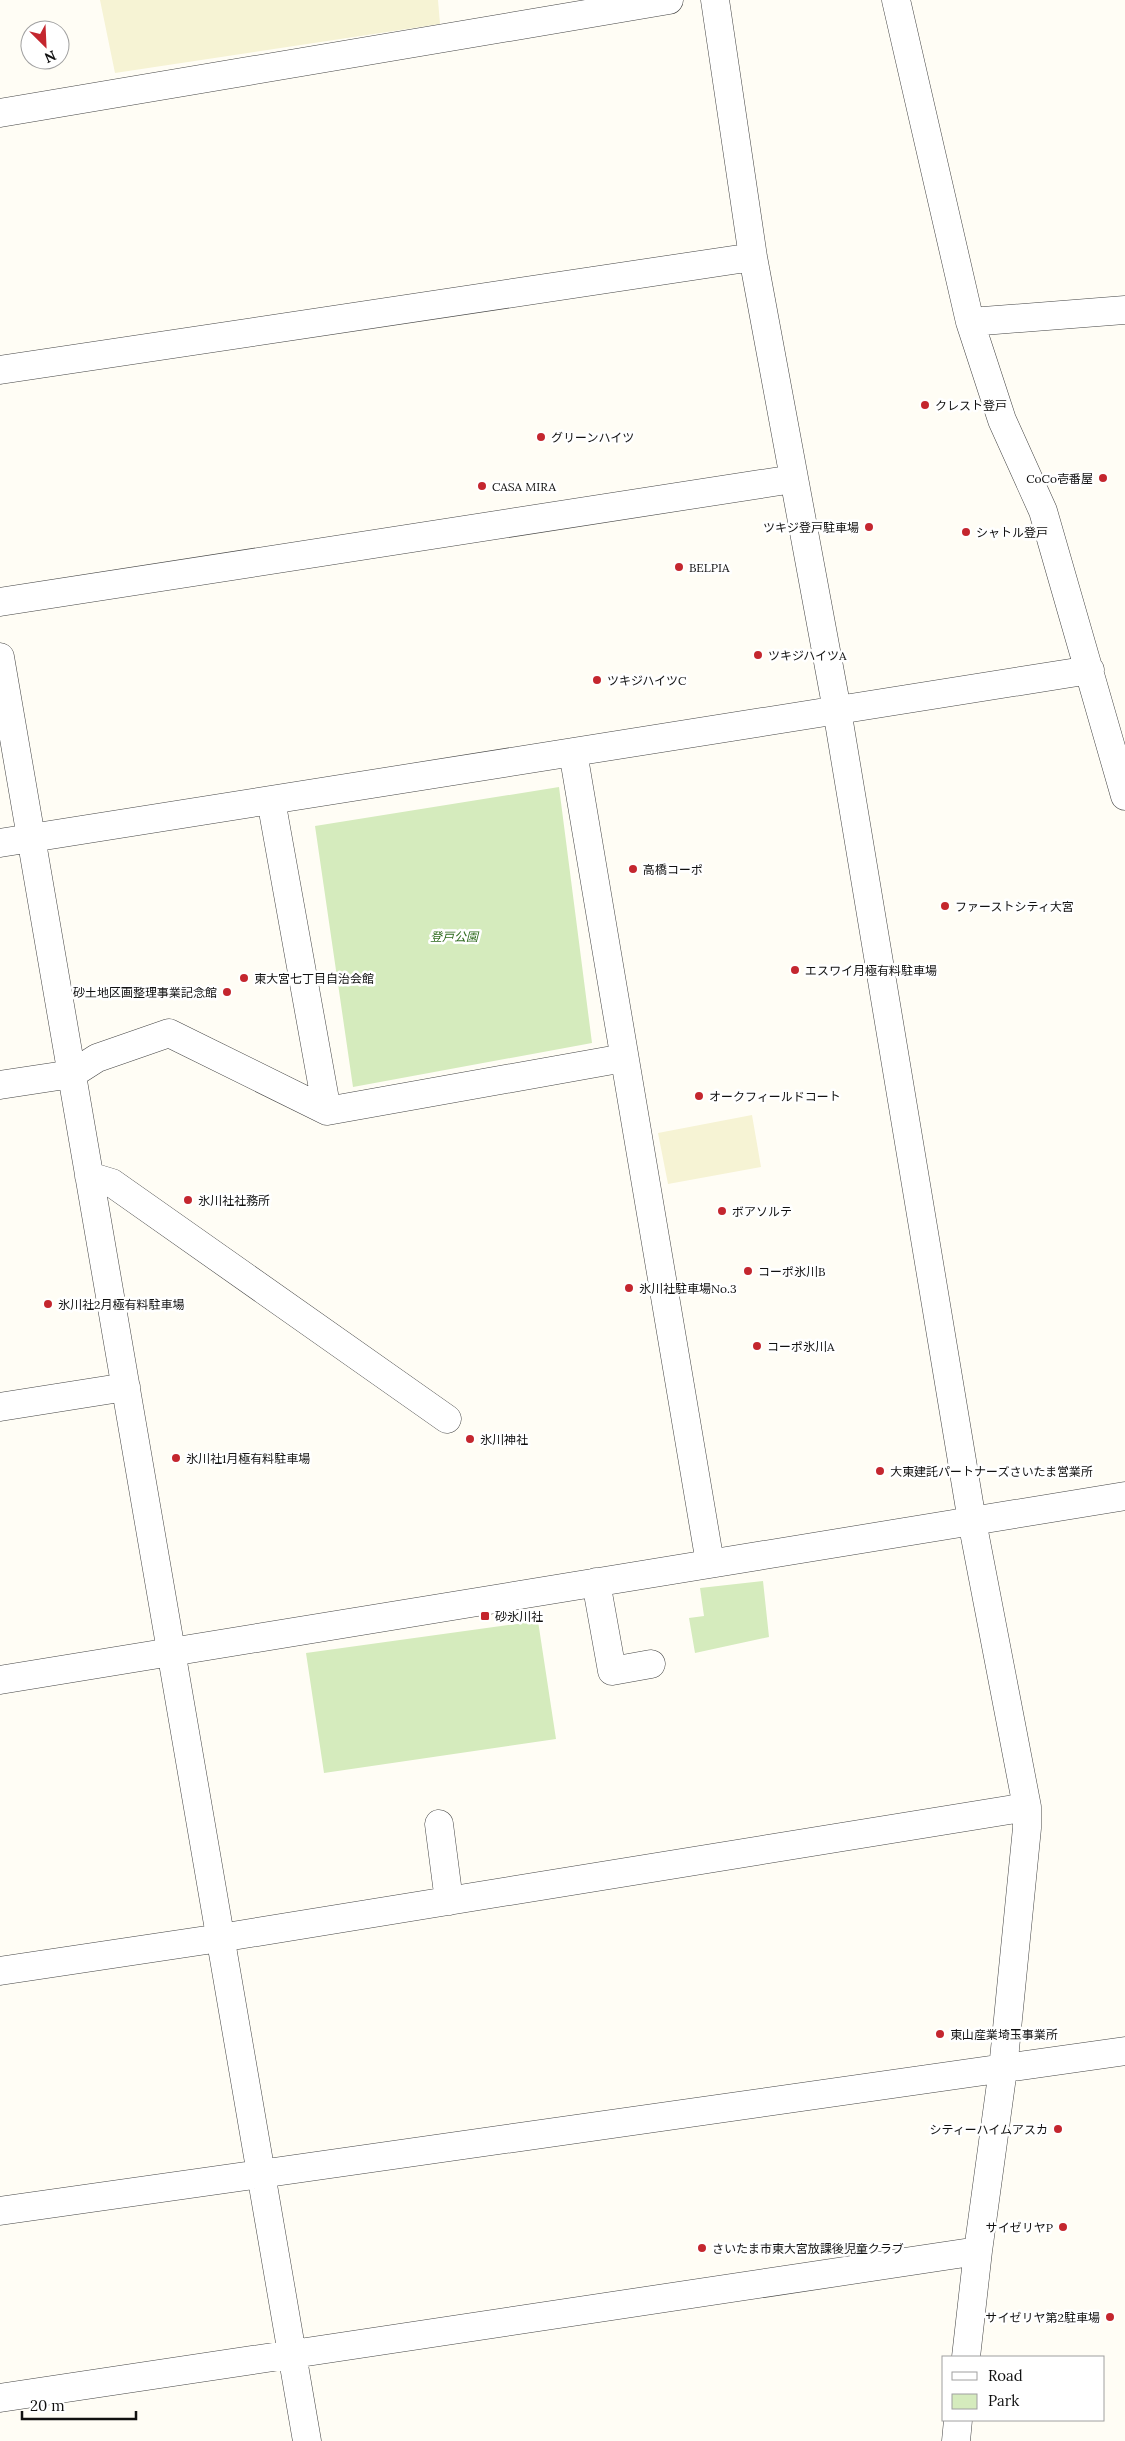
<svg xmlns="http://www.w3.org/2000/svg" width="1125" height="2441" font-family="Lora,'Noto Sans JP',serif">
	<rect width="100%" height="100%" fill="#fffdf5"/>
	<!-- farmland -->
	<path fill="#f6f3d4" d="M 100,0 L 438,0 L 440,24 L 115,73 Z
		M 752,1115 L 761,1167 L 668,1184 L 658,1133 Z"/>
	<!-- green -->
	<path fill="#d5ebbd" d="M 559,787 L 592,1043 L 353,1087 L 315,826 Z
		M 763,1581 L 769,1637 L 695,1653 L 689,1618 L 704,1616 L 700,1588 Z
		M 538,1621 L 556,1739 L 324,1773 L 306,1653 Z"/>
	<g fill="none" stroke-linecap="round" stroke-linejoin="round">
		<!-- minor casing -->
		<g stroke="#444" stroke-width="29">
			<path id="minor" d="M 715,0 L 753,257 L 837,710 L 972,1521 L 1027,1807 L 1027,1828 L 1003,2069 L 978,2251 L 966,2357
				M 896,0 L 970,322 L 1002,420 L 1043,511 L 1125,796
				M 0,113 L 669,0
				M 970,322 L 1125,310
				M 0,370 L 753,257
				M 0,602 L 793,479
				M 0,657 L 307,2441
				M 573,752 L 710,1563
				M 271,800 L 327,1111 L 624,1058
				M 0,843 L 1090,670
				M 0,1085 L 72,1074 L 97,1058 L 169,1033 L 327,1111
				M 89,1176 L 112,1183 L 447,1419
				M 0,1407 L 126,1387
				M 596,1582 L 612,1671 L 651,1664
				M 0,1680 L 1125,1496
				M 439,1824 L 449,1901
				M 0,1971 L 220,1938 L 1027,1807
				M 0,2211 L 1125,2051
				M 0,2398 L 978,2251
				M 956,2441 L 958,2420"/>
		</g>
		<!-- minor -->
		<use href="#minor" stroke="#fff" stroke-width="28"/>
	</g>
	<!-- markers -->
	<g fill="#c4262e" stroke="#fff" stroke-width="2">
		<circle cx="925" cy="405" r="5"/>
		<circle cx="541" cy="437" r="5"/>
		<circle cx="1103" cy="478" r="5"/>
		<circle cx="482" cy="486" r="5"/>
		<circle cx="869" cy="527" r="5"/>
		<circle cx="966" cy="532" r="5"/>
		<circle cx="679" cy="567" r="5"/>
		<circle cx="758" cy="655" r="5"/>
		<circle cx="597" cy="680" r="5"/>
		<circle cx="633" cy="869" r="5"/>
		<circle cx="945" cy="906" r="5"/>
		<circle cx="795" cy="970" r="5"/>
		<circle cx="244" cy="978" r="5"/>
		<circle cx="227" cy="992" r="5"/>
		<circle cx="699" cy="1096" r="5"/>
		<circle cx="188" cy="1200" r="5"/>
		<circle cx="722" cy="1211" r="5"/>
		<circle cx="748" cy="1271" r="5"/>
		<circle cx="629" cy="1288" r="5"/>
		<circle cx="48" cy="1304" r="5"/>
		<circle cx="757" cy="1346" r="5"/>
		<circle cx="470" cy="1439" r="5"/>
		<circle cx="176" cy="1458" r="5"/>
		<circle cx="880" cy="1471" r="5"/>
		<rect x="480" y="1611" width="10" height="10" rx="2.5"/>
		<circle cx="940" cy="2034" r="5"/>
		<circle cx="1058" cy="2129" r="5"/>
		<circle cx="1063" cy="2227" r="5"/>
		<circle cx="702" cy="2248" r="5"/>
		<circle cx="1110" cy="2317" r="5"/>
	</g>
	<g text-anchor="middle" dominant-baseline="central" stroke-width="5" stroke-linejoin="round" paint-order="stroke">
		<!-- poi labels -->
		<g font-size="12" fill="#111" stroke="#fff" text-anchor="start">
			<text x="935" y="405">クレスト登戸</text>
			<text x="551" y="437">グリーンハイツ</text>
			<text x="1093" y="478" text-anchor="end">CoCo壱番屋</text>
			<text x="492" y="486">CASA MIRA</text>
			<text x="859" y="527" text-anchor="end">ツキジ登戸駐車場</text>
			<text x="976" y="532">シャトル登戸</text>
			<text x="689" y="567">BELPIA</text>
			<text x="768" y="655">ツキジハイツA</text>
			<text x="607" y="680">ツキジハイツC</text>
			<text x="643" y="869">高橋コーポ</text>
			<text x="955" y="906">ファーストシティ大宮</text>
			<text x="805" y="970">エスワイ月極有料駐車場</text>
			<text x="254" y="978">東大宮七丁目自治会館</text>
			<text x="217" y="992" text-anchor="end">砂土地区画整理事業記念館</text>
			<text x="709" y="1096">オークフィールドコート</text>
			<text x="198" y="1200">氷川社社務所</text>
			<text x="732" y="1211">ボアソルテ</text>
			<text x="758" y="1271">コーポ氷川B</text>
			<text x="639" y="1288">氷川社駐車場No.3</text>
			<text x="58" y="1304">氷川社2月極有料駐車場</text>
			<text x="767" y="1346">コーポ氷川A</text>
			<text x="480" y="1439">氷川神社</text>
			<text x="186" y="1458">氷川社1月極有料駐車場</text>
			<text x="890" y="1471">大東建託パートナーズさいたま営業所</text>
			<text x="495" y="1616">砂氷川社</text>
			<text x="950" y="2034">東山産業埼玉事業所</text>
			<text x="1048" y="2129" text-anchor="end">シティーハイムアスカ</text>
			<text x="1053" y="2227" text-anchor="end">サイゼリヤP</text>
			<text x="712" y="2248">さいたま市東大宮放課後児童クラブ</text>
			<text x="1100" y="2317" text-anchor="end">サイゼリヤ第2駐車場</text>
		</g>
		<!-- park labels -->
		<g font-size="12" font-style="italic" fill="#2f6b1f" stroke="#fff">
			<text x="454" y="936">登戸公園</text>
		</g>
	</g>
	<!-- legend -->
	<rect x="942" y="2356" width="162" height="65" fill="#ffffff" stroke="#a0a0a0"/>
	<rect x="952" y="2372" width="25" height="8" fill="#ffffff" stroke="#a0a0a0"/>
	<text x="988" y="2381" font-size="15" fill="#111111">Road</text>
	<rect x="952" y="2394" width="25" height="15" fill="#d5ebbd" stroke="#a0a0a0"/>
	<text x="988" y="2406" font-size="15" fill="#111111">Park</text>
	<!-- north arrow -->
	<g transform="translate(45 45) rotate(156)"><circle r="24" fill="#ffffff" stroke="#a0a0a0"/>
	<path d="M0-4L9 19L0 12L-9 19Z" fill="#c4262e"/>
	<text y="-8" font-size="14" font-weight="bold" text-anchor="middle" fill="#111111">N</text>
	</g>
	<!-- scale -->
	<path d="M22 2411v8h114v-8" fill="none" stroke="#111111" stroke-width="2.5"/>
	<text x="30" y="2411" font-size="15" fill="#111111" stroke="#ffffff" stroke-width="4" paint-order="stroke">20 m</text>
</svg>
